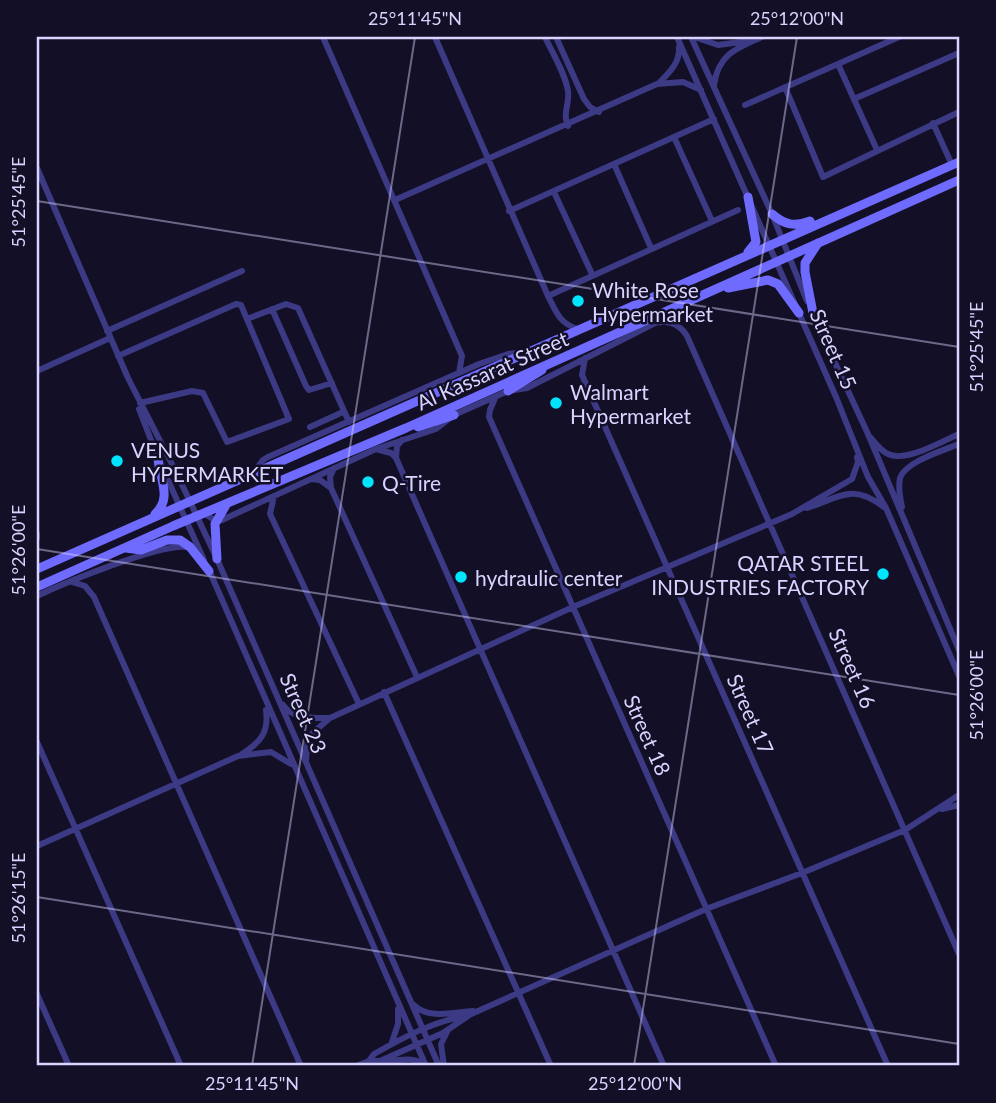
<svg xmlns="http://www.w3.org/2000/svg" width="996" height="1103" font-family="Lato,sans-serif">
	<rect width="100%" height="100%" fill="#130f26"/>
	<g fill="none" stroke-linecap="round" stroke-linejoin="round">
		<!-- street -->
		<path stroke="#3d3a85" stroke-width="6" d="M 323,37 L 462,356 L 459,373
			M 435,37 L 548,296 C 556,312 560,324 578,329
			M 545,37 C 553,54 565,73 568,91 C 570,103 562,114 568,126
			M 556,37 L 584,99 L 590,107 L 599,112
			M 677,37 L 836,397 L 868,477 L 886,508 L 959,676
			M 691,37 L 772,214 L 807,301
			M 694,37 L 718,45 L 748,41
			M 838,64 L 877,150
			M 658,84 C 669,73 680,63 679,47
			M 714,85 C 718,55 736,48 762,37
			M 785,87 L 823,177 L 959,112
			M 854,99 L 959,53
			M 745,105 L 899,37
			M 933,123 L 952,165
			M 674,137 L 712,221
			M 614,164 L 651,248
			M 37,168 L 128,378 L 177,474 L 217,559 L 439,1066
			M 554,192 L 592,274
			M 395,200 L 657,84 L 683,82 L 701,90
			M 509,211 L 714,119
			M 548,296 L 738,210
			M 272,309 L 306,386 L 309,390 L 332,383
			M 811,311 L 868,434 L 959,650
			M 247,319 L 286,304 L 298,308 L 349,422
			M 107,331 L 242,271
			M 118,356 L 236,304 L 241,305 L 289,419 L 227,442 L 203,393 L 192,391 L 140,403
			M 585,358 L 582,375 L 888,1066
			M 37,371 L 110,338
			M 495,398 L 490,410 L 489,417 L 776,1066
			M 139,409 L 158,458 L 204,560
			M 310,427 L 343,412
			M 871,438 C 876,444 881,451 888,454 C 906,463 942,441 959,434
			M 402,440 L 397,446 L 396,458 L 664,1066
			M 376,449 L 391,453 L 396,458
			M 334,468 L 330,477 L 331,488 L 417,677
			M 254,472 L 263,460 L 268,457 L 479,364 L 508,354 L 523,352
			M 311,479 L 320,480 L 331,488
			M 274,496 L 270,514 L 359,704
			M 902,507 C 900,498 898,488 900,478 C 905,462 944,450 959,444
			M 807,508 C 841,497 852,483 884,507
			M 205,514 L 216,521 L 222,520 L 376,449 L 436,429 L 454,415 L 508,391 L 527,388 L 655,323 C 668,320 680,324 687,336 L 959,954
			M 37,534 L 37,538
			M 209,570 L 426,1066
			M 72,582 L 85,586 L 94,597 L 301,1066
			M 37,596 C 64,583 161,543 187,547
			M 384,692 L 551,1066
			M 283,705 C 293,719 312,718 328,718
			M 37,742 L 181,1066
			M 242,754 C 261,742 269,732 266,710
			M 306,760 L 308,737 L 330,718 L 573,607 L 792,514 L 852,479 L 858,462 L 857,457
			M 942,809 L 959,805
			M 37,846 L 238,756 L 271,752 L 291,764
			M 37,994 L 69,1066
			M 414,1005 C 428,1020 455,1012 473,1011
			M 392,1042 L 398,1024 L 398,1009
			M 369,1061 L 374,1054 C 404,1037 434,1021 469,1015 L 706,909 L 802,873 L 905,830 L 959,795
			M 382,1061 C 398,1062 412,1055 425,1065
			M 356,1066 L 369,1061 L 380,1061 L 443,1033 L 468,1016
			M 444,1066 L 441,1044 L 447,1032"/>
		<!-- secondary -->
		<path stroke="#6f6bff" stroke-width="9" d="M 772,214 C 785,225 794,227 810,221
			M 748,252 L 756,242 L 748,197
			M 728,288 L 768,280 L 778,284 L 799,313
			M 813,313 L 805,272 L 805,263 L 818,243
			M 508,391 L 542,370
			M 418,427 L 454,415
			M 155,514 C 173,498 159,478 158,458
			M 126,548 L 141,550 L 167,540 L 180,540 L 190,547 L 209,571
			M 217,559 L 215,524 L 226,505
			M 37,569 L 959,162
			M 37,587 L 173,526 L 406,428 L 959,180"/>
	</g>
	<!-- ticks -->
	<path fill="none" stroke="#d9d4ff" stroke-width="2" stroke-opacity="0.45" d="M 37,201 L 959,347M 37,549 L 959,695M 37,897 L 959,1044M 252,1066 L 415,37M 634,1066 L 797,37"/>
	<!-- markers -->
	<g fill="#00e5ff" stroke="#130f26" stroke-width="2.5">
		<circle cx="578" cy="301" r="7"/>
		<circle cx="556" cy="403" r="7"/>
		<circle cx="117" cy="461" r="7"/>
		<circle cx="368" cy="482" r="7"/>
		<circle cx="883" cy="574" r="7"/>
		<circle cx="461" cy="577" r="7"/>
	</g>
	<g text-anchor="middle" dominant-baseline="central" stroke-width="5" stroke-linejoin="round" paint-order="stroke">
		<!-- poi labels -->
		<g font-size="21" fill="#d9d4ff" stroke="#130f26" text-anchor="start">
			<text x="592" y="289">White Rose<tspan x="592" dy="24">Hypermarket</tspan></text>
			<text x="570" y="391">Walmart<tspan x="570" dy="24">Hypermarket</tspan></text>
			<text x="131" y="449">VENUS<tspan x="131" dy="24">HYPERMARKET</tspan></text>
			<text x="382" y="482">Q-Tire</text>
			<text x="869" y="562" text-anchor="end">QATAR STEEL<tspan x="869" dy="24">INDUSTRIES FACTORY</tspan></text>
			<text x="475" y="577">hydraulic center</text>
		</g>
		<!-- street labels -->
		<g font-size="21" fill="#d9d4ff" stroke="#130f26">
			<text transform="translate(834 349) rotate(66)">Street 15</text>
			<text transform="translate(492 370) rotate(-24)">Al Kassarat Street</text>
			<text transform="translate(853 668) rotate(66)">Street 16</text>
			<text transform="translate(304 713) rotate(66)">Street 23</text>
			<text transform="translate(751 714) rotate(66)">Street 17</text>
			<text transform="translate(648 735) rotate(66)">Street 18</text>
		</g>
	</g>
	<!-- border -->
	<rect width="996" height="1103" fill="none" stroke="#130f26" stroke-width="77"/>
	<rect x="38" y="38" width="920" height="1026" fill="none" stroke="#d9d4ff" stroke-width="2.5"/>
	<g font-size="18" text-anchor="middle" fill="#d9d4ff">
		<text x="415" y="25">25°11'45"N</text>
		<text x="797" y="25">25°12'00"N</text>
		<text transform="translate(19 202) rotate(-90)" y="6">51°25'45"E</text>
		<text transform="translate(977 347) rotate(-90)" y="6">51°25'45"E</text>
		<text transform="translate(19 550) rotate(-90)" y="6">51°26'00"E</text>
		<text transform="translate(977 695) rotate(-90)" y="6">51°26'00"E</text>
		<text transform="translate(19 898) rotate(-90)" y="6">51°26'15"E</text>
		<text x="252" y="1090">25°11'45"N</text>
		<text x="635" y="1090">25°12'00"N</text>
	</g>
</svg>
